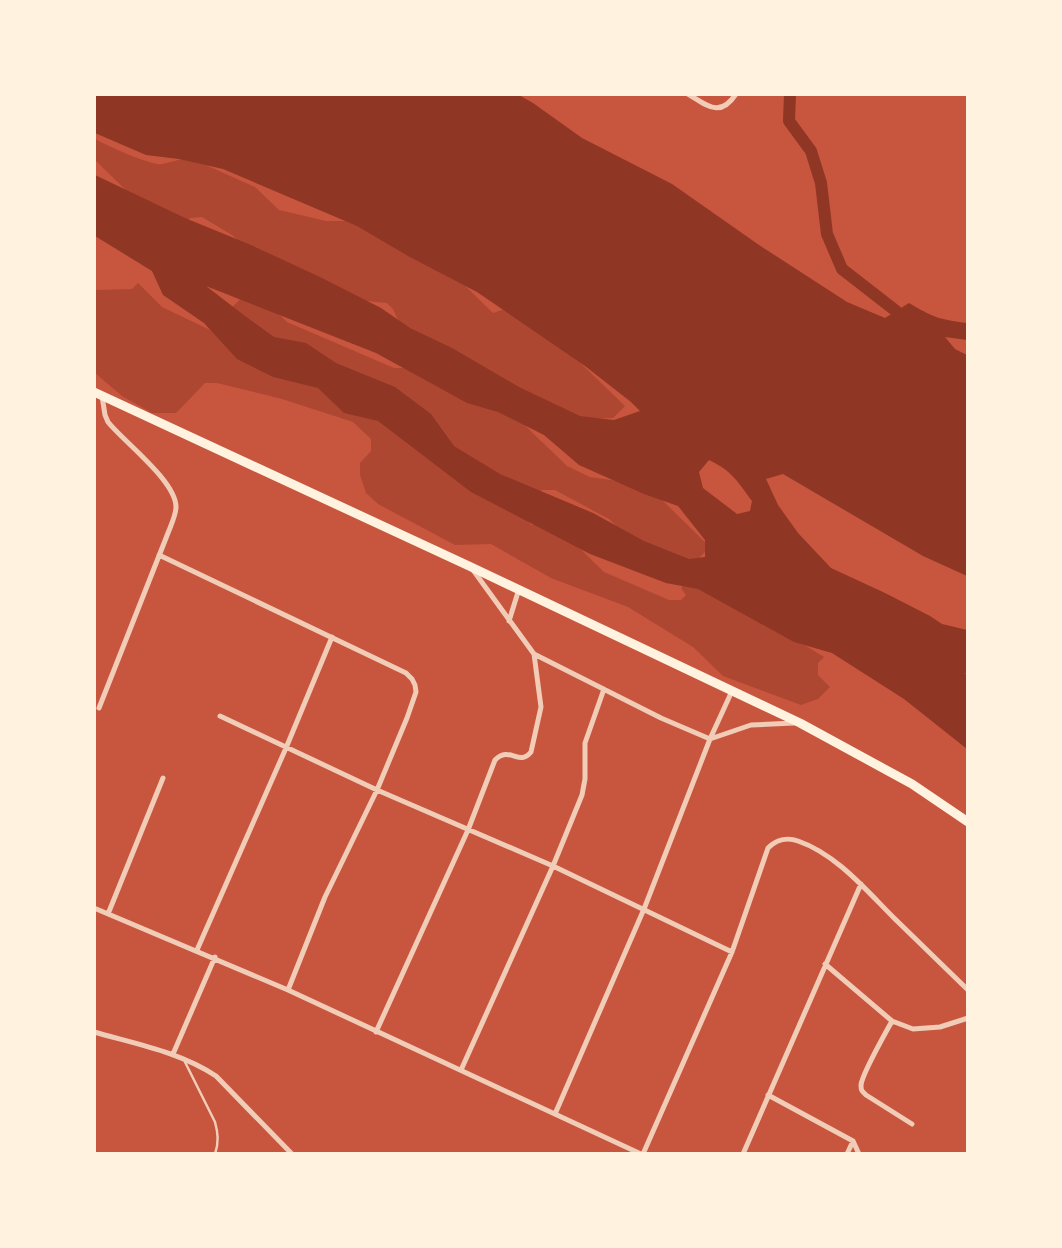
<svg xmlns="http://www.w3.org/2000/svg" width="1062" height="1248" font-family="'DM Sans',sans-serif">
	<rect width="100%" height="100%" fill="#c8553d"/>
	<!-- green -->
	<path fill="#ae4732" d="M 95,139 C 106,145 151,166 162,164 C 173,162 178,159 190,158 L 255,187 L 279,210 L 326,221 L 350,221 L 457,278 L 493,313 L 511,307 L 565,348 L 625,406 L 613,418 L 554,419 L 513,414 L 567,466 L 590,477 L 632,483 L 656,494 L 710,547 L 692,565 L 651,559 L 609,519 L 555,490 L 543,490 L 526,496 L 520,514 L 532,525 L 538,520 L 562,531 L 604,572 L 669,600 L 681,600 L 686,595 L 681,588 L 692,576 L 824,657 L 818,663 L 818,675 L 830,687 L 818,699 L 801,705 L 723,676 L 693,647 L 628,607 L 551,578 L 491,544 L 455,545 L 378,504 L 366,493 L 360,475 L 360,463 L 371,451 L 371,439 L 353,422 L 282,399 L 217,383 L 205,383 L 176,413 L 152,413 L 122,396 L 95,373 L 94,287 L 97,290 L 132,289 L 138,283 L 162,307 L 210,330 L 245,294 L 257,293 L 287,322 L 394,368 L 405,368 L 411,350 L 393,309 L 387,303 L 334,298 L 262,264 L 232,235 L 202,217 L 190,218 L 179,230 L 137,201 L 95,160 Z"/>
	<!-- water -->
	<path fill="#8f3625" fill-rule="evenodd" d="M 95,94 L 519,95 L 533,103 L 582,138 L 672,184 L 759,245 L 847,302 L 885,318 L 909,303 C 932,317 941,320 967,323 L 967,340 L 945,337 L 955,349 L 967,355 L 967,576 L 923,556 L 783,474 L 766,479 L 778,505 L 798,533 L 831,568 L 885,593 L 930,616 L 942,624 L 967,630 L 967,673 L 964,673 L 968,675 L 967,749 L 904,699 L 832,653 L 794,642 L 698,589 L 666,583 L 590,554 L 471,492 L 378,421 L 344,413 L 318,388 L 273,377 L 237,359 L 204,323 L 163,295 L 152,271 L 95,236 L 95,175 L 185,218 L 251,245 L 320,277 L 381,308 L 410,328 L 452,348 L 519,387 L 580,416 L 614,420 L 640,411 L 631,402 L 585,366 L 477,292 L 408,256 L 357,226 L 223,169 L 179,159 L 146,155 L 95,133 ZM 206,286 L 376,353 L 467,403 L 498,412 L 544,435 L 579,465 L 644,494 L 678,506 L 705,540 L 705,557 L 689,559 L 644,541 L 593,513 L 500,474 L 454,446 L 431,414 L 395,387 L 336,363 L 306,343 L 274,337 L 245,316 ZM 709,460 C 731,470 739,483 752,501 L 750,511 L 737,514 L 703,488 L 699,472 Z"/>
	<g fill="none" stroke-linecap="round" stroke-linejoin="round">
		<!-- canal -->
		<path stroke="#8f3625" stroke-width="12" d="M 790,94 L 789,121 L 811,151 L 821,183 L 827,234 L 842,269 L 896,311"/>
		<!-- service -->
		<path stroke="#f1ccb7" stroke-width="2.5" d="M 185,1062 L 215,1122 C 218,1133 219,1142 215,1154"/>
		<!-- minor -->
		<path stroke="#f1ccb7" stroke-width="5" d="M 688,94 C 708,106 720,118 736,94
			M 159,555 L 406,673 L 412,679 L 415,685 L 416,692 L 407,718 L 377,790 L 325,897 L 288,990
			M 473,570 L 534,654 L 661,718 L 710,739 L 751,725 L 794,723
			M 509,621 L 519,589
			M 99,708 L 168,533 C 171,525 176,515 176,507 C 176,481 124,442 108,422 L 105,415 L 102,396
			M 220,716 L 377,790 L 553,866 L 732,952
			M 94,908 L 288,990 L 641,1154
			M 108,914 L 163,778
			M 197,950 L 286,748 L 332,637
			M 825,964 L 892,1021 L 913,1029 L 940,1027 L 968,1018
			M 892,1021 C 885,1034 862,1074 861,1085 C 861,1091 862,1091 866,1095 L 912,1124
			M 94,1032 C 136,1044 180,1052 216,1076 L 292,1154
			M 376,1032 L 468,830 L 495,760 C 510,745 519,767 531,752 L 541,707 L 534,654
			M 173,1054 L 215,957
			M 461,1070 L 553,866 L 582,795 L 585,779 L 585,743 L 604,689
			M 768,1095 L 853,1141 L 859,1154
			M 555,1114 L 644,909 L 710,739 L 732,691
			M 643,1154 L 732,952 L 768,848 C 776,840 787,837 798,841 C 836,854 866,890 894,918 C 919,942 943,966 968,990
			M 743,1154 L 861,884
			M 847,1154 L 853,1141"/>
		<!-- trunk -->
		<path stroke="#fff3e0" stroke-width="9" d="M 94,392 L 469,566 L 800,723 L 912,784 L 968,822"/>
	</g>
	<!-- border -->
	<rect width="1062" height="1248" fill="none" stroke="#fff3e0" stroke-width="192"/>
</svg>
